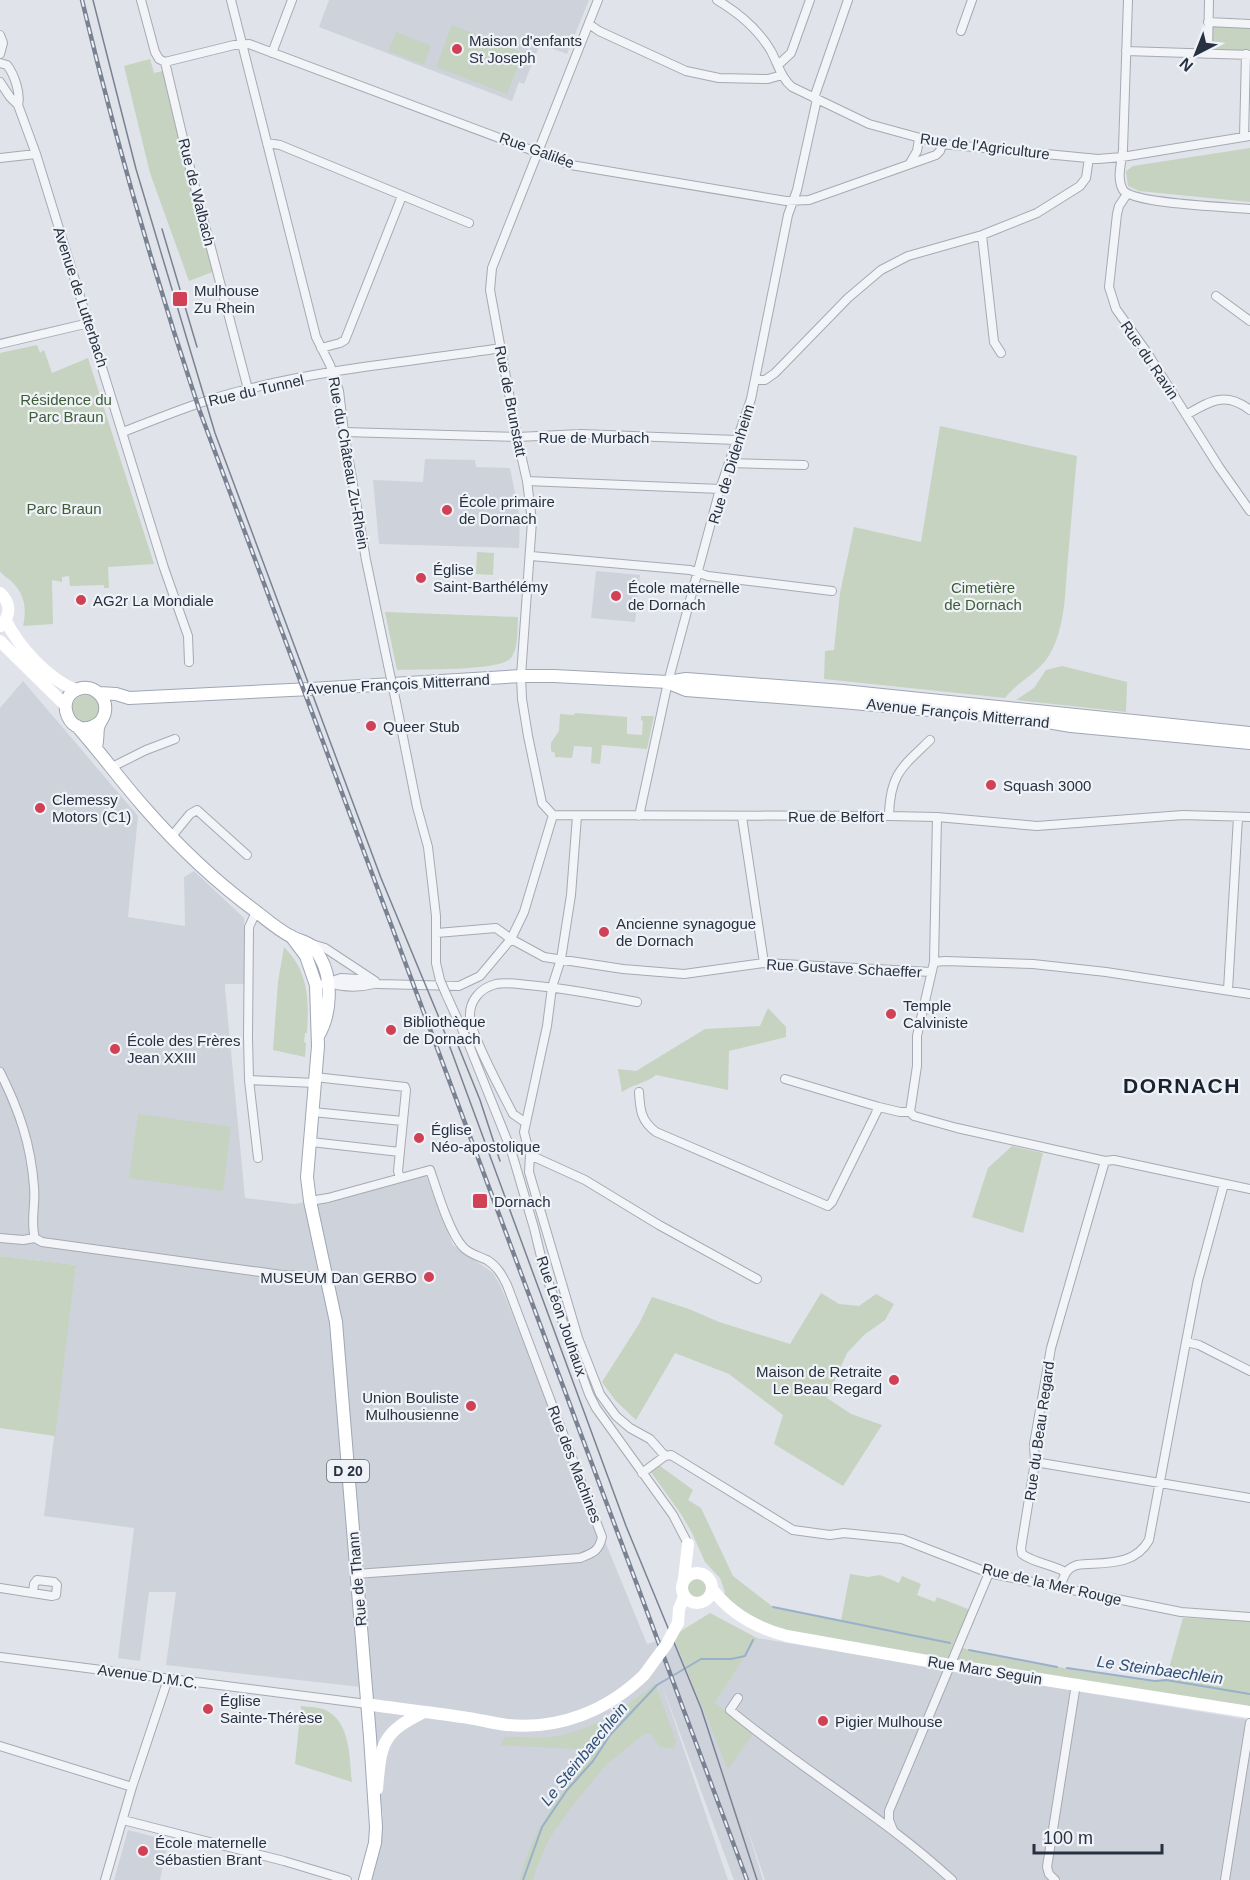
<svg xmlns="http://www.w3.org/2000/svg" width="1250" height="1880" font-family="Helvetica,sans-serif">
	<rect width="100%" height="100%" fill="#e0e3e9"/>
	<!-- built -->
	<path fill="#ced2db" d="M 329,0 L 589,0 L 567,54 L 540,44 L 524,84 L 519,82 L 512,101 L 319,27 Z
		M 425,459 L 475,460 L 476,467 L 510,468 L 520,518 L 519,548 L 379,544 L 373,480 L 423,482 Z
		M 596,571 L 640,575 L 635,622 L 591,618 Z
		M 23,681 L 138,816 L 128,917 L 185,926 L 184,877 L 194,871 L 244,918 L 244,984 L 225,984 L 225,988 L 245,1198 L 295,1204 L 425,1174 L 453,1245 L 493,1273 L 501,1287 L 647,1644 L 673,1636 L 685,1663 L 715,1703 L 757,1638 L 1250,1720 L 1250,1880 L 765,1880 L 744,1818 L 763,1880 L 734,1880 L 661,1682 L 728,1880 L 372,1880 L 383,1815 L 361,1687 L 166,1665 L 176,1592 L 149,1592 L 140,1661 L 118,1658 L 134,1528 L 44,1516 L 76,1265 L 0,1256 L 0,708 Z
		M 128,1830 L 159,1838 L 158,1842 L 167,1845 L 160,1880 L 114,1880 Z"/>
	<!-- green -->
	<path fill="#c5d3c0" d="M 1213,24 L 1250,26 L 1250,51 L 1212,49 Z
		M 452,25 L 523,53 L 507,94 L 436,67 Z
		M 396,32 L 431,46 L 424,65 L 388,51 Z
		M 150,59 L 154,73 L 163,71 L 215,271 L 189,281 L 150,173 L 124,66 Z
		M 1250,148 L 1250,202 L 1139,191 L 1128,186 L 1126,171 L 1133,166 Z
		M 37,345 L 40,353 L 44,350 L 52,373 L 88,358 L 154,564 L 108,567 L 109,588 L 104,588 L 104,585 L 70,586 L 69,576 L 62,577 L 62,582 L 52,580 L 53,624 L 23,626 C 27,609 25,594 11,581 C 7,577 3,576 0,571 L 0,353 Z
		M 940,426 L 1077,456 C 1074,489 1071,523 1068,557 C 1065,590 1066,629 1048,657 C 1037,674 1017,682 1005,698 L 824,679 L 825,651 L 834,650 L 840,593 L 854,527 L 921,542 Z
		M 477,552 L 494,553 L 493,575 L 476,574 Z
		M 385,612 L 518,617 C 517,629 519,650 510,659 C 497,671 418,669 397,670 Z
		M 1062,666 L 1127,682 L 1126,712 L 1016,700 L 1034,688 L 1046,670 Z
		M72 709a14 14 0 1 1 28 0a14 14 0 1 1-28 0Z
		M 575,713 L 627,717 L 627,734 L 642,735 L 643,721 L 641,720 L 641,716 L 654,716 L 647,749 L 602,745 L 600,764 L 591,763 L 592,747 L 574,746 L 572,758 L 555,757 L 555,753 L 551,751 L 551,743 L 559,731 L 560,714 L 574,715 Z
		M 284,947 C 309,972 309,1000 307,1033 L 305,1033 L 304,1042 L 306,1043 L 305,1057 L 273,1050 L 278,982 Z
		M 768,1008 L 786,1027 L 786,1037 L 729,1051 L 728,1090 L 656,1075 C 646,1083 634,1084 622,1092 L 618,1069 L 636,1071 L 705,1029 L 760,1026 Z
		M 138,1114 L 231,1127 L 223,1191 L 129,1178 Z
		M 1012,1146 L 1043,1153 L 1023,1233 L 972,1217 L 988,1168 Z
		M 0,1256 L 76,1265 L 55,1436 L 0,1428 Z
		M 821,1293 L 839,1304 L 859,1306 L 876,1294 L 894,1304 L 885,1320 L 864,1335 L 847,1353 L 827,1398 L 851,1414 L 882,1425 L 843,1486 L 774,1444 L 783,1415 L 729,1374 L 675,1353 L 636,1420 L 615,1400 L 602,1382 L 639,1324 L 652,1297 L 689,1309 L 719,1322 L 790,1344 Z
		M 656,1463 L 693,1490 L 688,1500 L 701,1508 L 733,1576 L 773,1607 L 841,1621 L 850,1574 L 868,1577 L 880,1575 L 899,1583 L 902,1576 L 921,1584 L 917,1595 L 935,1602 L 937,1597 L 973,1611 L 958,1646 L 969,1650 L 1080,1671 L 1155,1681 L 1166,1679 L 1183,1618 L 1250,1620 L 1250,1712 L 787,1636 L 720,1600 L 725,1592 L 720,1578 L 705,1562 L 692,1533 L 681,1514 L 648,1468 Z
		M686 1589a11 11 0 1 1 22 0a11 11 0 1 1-22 0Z
		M 710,1613 L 757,1638 L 715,1703 L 753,1734 L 728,1769 L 673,1636 Z
		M 655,1684 L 676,1741 L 674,1749 L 660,1747 L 650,1733 L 644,1734 L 606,1765 L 569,1810 L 549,1839 L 537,1867 L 533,1880 L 520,1880 C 530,1830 565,1790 593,1750 L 500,1745 L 505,1737 C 520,1736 537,1739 552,1737 C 592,1731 625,1708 655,1684 Z
		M 301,1706 C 309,1707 322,1707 329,1712 C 351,1726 349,1758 352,1782 L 295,1764 Z"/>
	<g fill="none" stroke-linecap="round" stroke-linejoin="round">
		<!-- stream -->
		<path stroke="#9ab0ca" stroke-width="2" d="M 773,1607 L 950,1643
			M 969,1650 L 1057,1667
			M 1067,1668 L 1155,1681 L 1166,1680 L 1250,1694
			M 523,1880 L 542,1827 L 567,1790 L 593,1761 L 610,1735 L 657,1685 L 701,1659 L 731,1659 L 745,1656 L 753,1640"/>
		<!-- street casing -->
		<g stroke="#a5aab3" stroke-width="10">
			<path id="street" d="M 141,0 L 155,52 L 159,59 L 165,62 L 191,172 L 248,389
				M 231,0 L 316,337 L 330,365 L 339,391 L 344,432 L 366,560 L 388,665
				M 717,0 C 739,13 758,29 771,51 C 778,64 781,78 792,87 L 869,124 L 942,144 L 1098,159 L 1122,157 L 1250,136
				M 1128,0 L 1123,149 C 1122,161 1116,178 1123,190 C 1133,204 1229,207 1250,209
				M 1208,22 L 1250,24
				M 589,24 L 599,31 L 686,71 L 719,78 L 768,79 L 782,75
				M 961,31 L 972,0
				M 0,35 L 3,43 L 0,54
				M 1126,51 L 1250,55
				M 272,53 L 292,0
				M 1208,54 L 1209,0
				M 165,62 L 234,45 L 249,44 L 571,165 L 786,201 L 809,200 L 936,155 L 940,151 L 942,144
				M 0,63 L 7,65 C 14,74 21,93 18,105
				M 778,65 L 791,53 L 810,0
				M 0,82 L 10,97 L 18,105 L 36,154 L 164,568 L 188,636 L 189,662
				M 814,98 L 848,0
				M 1244,137 L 1246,54
				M 267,143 L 280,145 L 469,223
				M 0,158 L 36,154
				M 910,163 L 917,151 L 919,139
				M 1127,194 L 1119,206 L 1117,214 L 1109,287 L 1116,309 L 1146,351 L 1219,467 L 1250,511
				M 982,235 L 994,342 L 1001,353
				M 1216,296 L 1250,321
				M 0,344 L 89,323
				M 321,348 L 340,343 L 345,340 L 402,196
				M 755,380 L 765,380 L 775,373 L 848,298 L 881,270 L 908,256 L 982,235 L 1037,213 L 1080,186 L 1086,178 L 1089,158
				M 1186,415 C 1210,401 1225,391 1250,410
				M 123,432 C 164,416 205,399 248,389 C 331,368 417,361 501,348
				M 344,432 L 517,437 L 581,434 L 736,440
				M 729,463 L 804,465
				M 527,481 L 720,489
				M 531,556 L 690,570 L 708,576 L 832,591
				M 396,702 L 417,807 L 428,847 L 436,916 L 436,963 L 440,980
				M 112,767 L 146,750 L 175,739
				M 553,815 L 542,803 L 528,736 L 522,699 L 521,676 L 532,521 L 527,481 L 517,437 L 490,290 L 492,268 L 598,0
				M 553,815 L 889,816 L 937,817 L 1037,826 L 1183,815 L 1250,817
				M 577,816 L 571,895 L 561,959 L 552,987 L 547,1026 L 524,1132 L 530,1155 L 529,1172 L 578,1338 L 600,1394 L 616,1416 L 630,1428 L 650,1439 L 665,1456
				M 639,816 L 668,682 L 720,489 L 751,399 L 788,215 L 797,190 L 817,99
				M 889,816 C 890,774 902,767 930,740
				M 742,817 L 764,963
				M 172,836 L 190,814 L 197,810 L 247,855
				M 256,912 L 249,927 L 248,1037 L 249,1080 L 258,1158
				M 437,933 L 496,928 L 511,939 L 524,912 L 553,815
				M 309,943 L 325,948 L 375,981
				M 934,962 L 945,961 L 1033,964 L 1106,972 L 1250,994
				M 329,983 C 345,988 358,988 374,984
				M 323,984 L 341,978 L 358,979 L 378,984 L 459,986 L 480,976 L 511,939 L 544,957 L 623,969 L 684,974 L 764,963 L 931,972
				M 1228,990 L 1238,817
				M 446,994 L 467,1040 L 511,1150 L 534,1228 L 545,1273 L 589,1394 L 596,1408 L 673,1515 L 688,1544
				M 0,1072 C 19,1110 31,1144 34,1187 C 36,1203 30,1222 35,1238
				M 315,1077 L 405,1087 L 406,1090 L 398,1171 L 400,1178
				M 785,1079 L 879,1107 L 900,1112 L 910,1112
				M 249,1080 L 315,1083
				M 639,1092 C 640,1110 641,1121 656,1132 L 828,1206 L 832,1202 L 879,1107
				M 313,1112 L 402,1121
				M 910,1112 L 914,1116 L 957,1128 L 1105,1161 L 1114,1160 L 1250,1189
				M 910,1112 L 917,1066 L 917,1036 L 934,962 L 937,817
				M 526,1123 L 513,1114 C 503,1094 471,1036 470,1017 C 469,1001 480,988 496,984 C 506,982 517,984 528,985 C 565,988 601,995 637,1002
				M 311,1142 L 400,1152
				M 530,1155 L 585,1180 L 659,1225 L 757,1279
				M 1224,1184 L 1198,1280 L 1186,1342 L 1199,1345 L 1250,1371
				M 310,1201 L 328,1198 L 430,1170 C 437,1190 449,1232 463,1247 C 469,1254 479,1256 487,1260 C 497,1266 502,1275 507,1285 L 602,1537 C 599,1551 593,1553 580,1558 L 356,1574
				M 0,1238 L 23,1240 L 35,1238
				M 35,1238 L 42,1242 L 282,1275 L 327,1277
				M 1035,1462 L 1250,1498
				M 642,1473 L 665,1456 L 671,1455 L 793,1530 L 830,1535 L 844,1533 L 902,1539 L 989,1573 L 1008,1577 L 1181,1612 L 1250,1617
				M 1065,1572 C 1051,1564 1034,1563 1022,1554 L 1021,1548 L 1035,1462 L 1034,1444 L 1051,1348 L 1105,1161
				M 0,1588 L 52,1596 L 56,1595 L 57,1585 L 54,1582 L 37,1580 L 34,1584 L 33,1593
				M 1060,1588 C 1064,1576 1065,1569 1077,1565 C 1104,1562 1134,1567 1149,1540 L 1186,1342
				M 0,1657 L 367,1704
				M 738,1698 L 730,1710 C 802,1770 883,1816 952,1880
				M 0,1746 L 132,1787
				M 123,1820 L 284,1861 L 347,1880
				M 893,1830 L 889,1820 L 889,1811 L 989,1573
				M 105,1880 L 132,1787 L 168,1679
				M 1055,1880 L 1049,1874 L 1047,1867 L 1076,1684
				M 1225,1880 L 1250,1723"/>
		</g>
		<!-- primary casing -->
		<g stroke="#9fa7b5" stroke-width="14">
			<path id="primary" d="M 669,683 L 686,690 L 842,702 L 1030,719 L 1071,726 L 1250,743
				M 99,693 L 116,694 L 129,698 L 311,689 L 521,676 L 554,676 L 668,682 L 686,679 L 843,691 L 1250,733
				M 77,726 C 100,752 121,781 144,807 C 177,845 217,883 258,913 C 268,921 280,931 292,937 C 305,943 312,942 320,957 C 333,979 331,1015 318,1036
				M 96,747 C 98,740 97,735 98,728 C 99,722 105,717 105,711 C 107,698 95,686 82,688 C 50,694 70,746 100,722
				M 291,936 L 306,956 L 316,985 L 318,1046 L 307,1177 L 310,1201 L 336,1322 L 370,1737 L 376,1827 L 375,1843 L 365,1880"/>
		</g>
		<!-- street -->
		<use href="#street" stroke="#f2f4f7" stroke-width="8"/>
		<!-- secondary -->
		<path stroke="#fff" stroke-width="12" d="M 0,593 C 11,603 11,615 1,626
			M 6,621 C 19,647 48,679 76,690
			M 0,641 L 65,705
			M682 1588a15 15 0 1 1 30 0a15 15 0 1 1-30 0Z
			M 684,1579 L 688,1544
			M 712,1589 C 731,1614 756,1628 787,1636 L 950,1665 L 1250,1712
			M 678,1623 L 679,1609 L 684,1597
			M 367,1704 C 398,1709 430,1712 462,1717 C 477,1719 492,1723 507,1725 C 559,1730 607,1711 644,1675
			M 377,1789 C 381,1744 381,1733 424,1712"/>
		<!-- primary -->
		<use href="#primary" stroke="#fff" stroke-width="12"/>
		<!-- tram -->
		<path stroke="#798293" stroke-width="1.5" d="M 93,0 L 136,169 L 215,433 L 381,878 L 440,1020 L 626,1526 L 701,1708 L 757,1880
			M 162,229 L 197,347
			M 457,1043 L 480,1100 L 500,1161"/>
		<!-- rail casing -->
		<g stroke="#798293" stroke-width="4.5">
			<path id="rail" d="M 82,0 C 115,138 154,274 199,409 L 747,1880"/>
		</g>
		<!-- rail -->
		<use href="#rail" stroke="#eff2f7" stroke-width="2" stroke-dasharray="7" stroke-linecap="butt"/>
		<!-- street-bridge casing -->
		<g stroke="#a5aab3" stroke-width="10" stroke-linecap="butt">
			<path id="street-bridge" d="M 388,665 L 396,702
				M 440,980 L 446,994"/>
		</g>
		<!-- street-bridge -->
		<use href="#street-bridge" stroke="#f2f4f7" stroke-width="8"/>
		<!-- secondary-bridge -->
		<path stroke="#fff" stroke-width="12" d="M 644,1675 L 666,1645 L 678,1623"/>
	</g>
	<!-- markers -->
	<g fill="#d14155" stroke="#eff2f7" stroke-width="2">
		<circle cx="457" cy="49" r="6"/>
		<rect x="172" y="291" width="16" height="16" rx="3"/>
		<circle cx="447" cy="510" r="6"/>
		<circle cx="421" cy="578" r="6"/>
		<circle cx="616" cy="596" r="6"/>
		<circle cx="81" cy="600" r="6"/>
		<circle cx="371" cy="726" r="6"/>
		<circle cx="991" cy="785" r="6"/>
		<circle cx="40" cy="808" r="6"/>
		<circle cx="604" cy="932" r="6"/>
		<circle cx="891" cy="1014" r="6"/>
		<circle cx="391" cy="1030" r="6"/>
		<circle cx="115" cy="1049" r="6"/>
		<circle cx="419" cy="1138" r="6"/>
		<rect x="472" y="1193" width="16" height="16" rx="3"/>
		<circle cx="429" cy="1277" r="6"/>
		<circle cx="894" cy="1380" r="6"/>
		<circle cx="471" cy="1406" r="6"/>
		<circle cx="208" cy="1709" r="6"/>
		<circle cx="823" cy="1721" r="6"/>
		<circle cx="143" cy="1851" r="6"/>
	</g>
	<g text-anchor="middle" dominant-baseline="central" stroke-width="4.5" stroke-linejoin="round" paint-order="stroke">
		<!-- shield labels -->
		<rect fill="#eff2f7" stroke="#646b78" stroke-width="1.5" x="327" y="1460" width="42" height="22" rx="4.5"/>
		<g font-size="14" font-weight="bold" fill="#283141">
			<text x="348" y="1471">D 20</text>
		</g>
		<!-- poi labels -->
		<g font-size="15" fill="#283141" stroke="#eff2f7" text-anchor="start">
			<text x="469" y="40">Maison d'enfants<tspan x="469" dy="17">St Joseph</tspan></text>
			<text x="194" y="290">Mulhouse<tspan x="194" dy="17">Zu Rhein</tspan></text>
			<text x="459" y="501">École primaire<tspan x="459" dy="17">de Dornach</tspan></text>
			<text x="433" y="569">Église<tspan x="433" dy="17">Saint-Barthélémy</tspan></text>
			<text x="628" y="587">École maternelle<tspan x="628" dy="17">de Dornach</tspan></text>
			<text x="93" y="600">AG2r La Mondiale</text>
			<text x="383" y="726">Queer Stub</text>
			<text x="1003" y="785">Squash 3000</text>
			<text x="52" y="799">Clemessy<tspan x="52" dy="17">Motors (C1)</tspan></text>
			<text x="616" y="923">Ancienne synagogue<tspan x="616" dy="17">de Dornach</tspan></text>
			<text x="903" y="1005">Temple<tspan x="903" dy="17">Calviniste</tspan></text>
			<text x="403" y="1021">Bibliothèque<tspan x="403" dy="17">de Dornach</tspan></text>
			<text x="127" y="1040">École des Frères<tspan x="127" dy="17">Jean XXIII</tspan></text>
			<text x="431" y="1129">Église<tspan x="431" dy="17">Néo-apostolique</tspan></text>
			<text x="494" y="1201">Dornach</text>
			<text x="417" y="1277" text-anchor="end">MUSEUM Dan GERBO</text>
			<text x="882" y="1371" text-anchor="end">Maison de Retraite<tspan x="882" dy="17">Le Beau Regard</tspan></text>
			<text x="459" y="1397" text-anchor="end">Union Bouliste<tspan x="459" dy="17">Mulhousienne</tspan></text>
			<text x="220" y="1700">Église<tspan x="220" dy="17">Sainte-Thérèse</tspan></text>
			<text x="835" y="1721">Pigier Mulhouse</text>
			<text x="155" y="1842">École maternelle<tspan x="155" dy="17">Sébastien Brant</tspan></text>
		</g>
		<!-- street labels -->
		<g font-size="15" fill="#283141" stroke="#eff2f7">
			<text transform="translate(985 146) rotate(7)">Rue de l'Agriculture</text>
			<text transform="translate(537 150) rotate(20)">Rue Galilée</text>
			<text transform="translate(197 192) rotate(76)">Rue de Walbach</text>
			<text transform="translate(81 297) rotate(72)">Avenue de Lutterbach</text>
			<text transform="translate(1150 360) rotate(56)">Rue du Ravin</text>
			<text transform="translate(256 390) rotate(-13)">Rue du Tunnel</text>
			<text transform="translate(511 401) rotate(79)">Rue de Brunstatt</text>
			<text x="594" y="437">Rue de Murbach</text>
			<text transform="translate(349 463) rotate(80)">Rue du Château Zu-Rhein</text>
			<text transform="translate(731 464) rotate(-73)">Rue de Didenheim</text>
			<text transform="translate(398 684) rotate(-3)">Avenue François Mitterrand</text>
			<text transform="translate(958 713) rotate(6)">Avenue François Mitterrand</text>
			<text x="836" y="816">Rue de Belfort</text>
			<text transform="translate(844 968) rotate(3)">Rue Gustave Schaeffer</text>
			<text transform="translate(562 1316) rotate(71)">Rue Léon Jouhaux</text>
			<text transform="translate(1039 1431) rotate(-82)">Rue du Beau Regard</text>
			<text transform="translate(575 1464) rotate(69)">Rue des Machines</text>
			<text transform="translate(357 1579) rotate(-95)">Rue de Thann</text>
			<text transform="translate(1052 1584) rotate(13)">Rue de la Mer Rouge</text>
			<text transform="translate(985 1670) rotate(9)">Rue Marc Seguin</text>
			<text transform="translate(148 1676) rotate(8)">Avenue D.M.C.</text>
		</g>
		<!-- park labels -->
		<g font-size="15" fill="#3c5d35" stroke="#eff2f7">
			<text x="66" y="399">Résidence du<tspan x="66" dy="17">Parc Braun</tspan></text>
			<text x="64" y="508">Parc Braun</text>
			<text x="983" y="587">Cimetière<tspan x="983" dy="17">de Dornach</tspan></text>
		</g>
		<!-- water labels -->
		<g font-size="16" font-style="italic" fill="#314f76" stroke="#eff2f7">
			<text transform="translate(1160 1670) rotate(8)">Le Steinbaechlein</text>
			<text transform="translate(584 1754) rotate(-51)">Le Steinbaechlein</text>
		</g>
		<!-- district labels -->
		<g font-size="21" font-weight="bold" letter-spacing="1.5" fill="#1a2232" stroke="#eff2f7">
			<text x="1182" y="1085">DORNACH</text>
		</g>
	</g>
	<!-- north arrow -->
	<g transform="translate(1196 54) rotate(222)" stroke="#eff2f7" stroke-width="4.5" paint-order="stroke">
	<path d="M0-4.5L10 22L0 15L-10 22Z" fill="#283141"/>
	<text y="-9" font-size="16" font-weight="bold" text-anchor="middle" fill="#283141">N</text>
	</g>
	<!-- scale -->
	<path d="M1034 1844v9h128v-9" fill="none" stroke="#283141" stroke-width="3"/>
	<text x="1043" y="1844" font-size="18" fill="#283141" stroke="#eff2f7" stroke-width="4.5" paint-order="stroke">100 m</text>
</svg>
